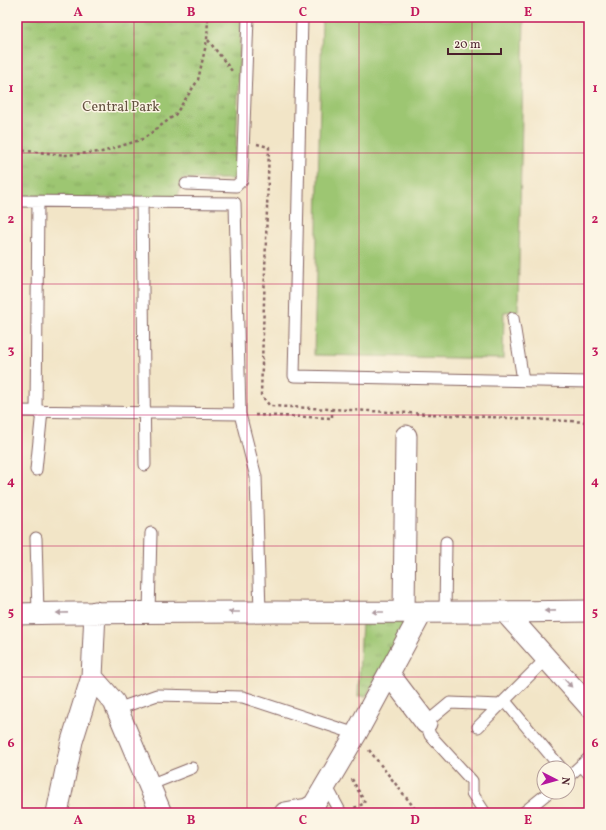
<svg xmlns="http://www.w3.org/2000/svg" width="606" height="830" font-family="Vollkorn,serif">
	<defs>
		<pattern id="grass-tufts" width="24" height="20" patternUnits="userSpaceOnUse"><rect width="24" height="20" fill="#9dc672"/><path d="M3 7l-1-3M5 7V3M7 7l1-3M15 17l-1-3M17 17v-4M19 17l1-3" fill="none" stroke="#82a05e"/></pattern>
	</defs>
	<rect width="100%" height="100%" fill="#fcf5e5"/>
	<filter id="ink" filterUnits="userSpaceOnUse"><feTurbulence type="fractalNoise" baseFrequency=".025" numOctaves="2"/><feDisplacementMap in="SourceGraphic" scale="8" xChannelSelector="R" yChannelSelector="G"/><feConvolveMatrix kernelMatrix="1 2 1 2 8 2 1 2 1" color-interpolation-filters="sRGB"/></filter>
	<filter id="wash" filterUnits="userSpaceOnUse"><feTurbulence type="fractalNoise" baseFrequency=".012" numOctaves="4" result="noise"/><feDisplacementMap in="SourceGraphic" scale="16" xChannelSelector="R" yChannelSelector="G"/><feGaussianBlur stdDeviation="0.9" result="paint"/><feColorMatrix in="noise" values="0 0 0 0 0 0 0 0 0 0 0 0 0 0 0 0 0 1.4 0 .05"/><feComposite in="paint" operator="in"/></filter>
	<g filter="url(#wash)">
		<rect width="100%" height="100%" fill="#f2e5c7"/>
		<!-- grass -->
		<path fill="url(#grass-tufts)" stroke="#74724e" d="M 17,17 L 241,17 L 235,179 L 181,179 L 178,199 L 17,197 Z
			M 402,621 L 406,626 L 366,696 L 358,696 L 362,622 Z"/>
		<!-- garden -->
		<path fill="#9dc672" stroke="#74724e" d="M 322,17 L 524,17 L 518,311 L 504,312 L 503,359 L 314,355 Z"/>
	</g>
	<g filter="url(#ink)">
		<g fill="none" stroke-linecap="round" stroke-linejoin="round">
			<!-- service casing -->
			<g stroke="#856462" stroke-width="13">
				<path id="service" d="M 302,17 L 294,376 L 589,382
					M 186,184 L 236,186 L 242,180 L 248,17
					M 17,201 L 235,203 L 240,414 L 256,477 L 260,612
					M 142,202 L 145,465
					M 513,318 L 523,380
					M 17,411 L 240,414
					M 36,411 L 38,202
					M 36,470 L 42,411
					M 36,538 L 38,613
					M 149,612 L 151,533
					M 445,612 L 446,542
					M 505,701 L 561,768
					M 117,709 L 157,695 L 243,697 L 356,734
					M 478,727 L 546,659
					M 581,765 L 589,774
					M 568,777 L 589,758
					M 149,785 L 192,768
					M 326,785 L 341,813
					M 485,813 L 472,793 L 472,781 L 430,735 L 426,723 L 450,703 L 500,705
					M 523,813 L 549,792"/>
			</g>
			<!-- minor casing -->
			<g stroke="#856462" stroke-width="23">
				<path id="minor" d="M 404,612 L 406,436
					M 505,612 L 589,706
					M 17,614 C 208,610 398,614 589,611
					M 389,674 L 426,723
					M 92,677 L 114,702 L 161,813
					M 57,813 L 72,741 L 92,677 L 95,612
					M 285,813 L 307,809 L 314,805 L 356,734 L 422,612"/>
			</g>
			<!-- path -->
			<path stroke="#856462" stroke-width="2.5" stroke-dasharray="3 3" stroke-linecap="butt" d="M 208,40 L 232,71
				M 257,144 L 269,147 L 261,395 L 270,406 L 589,422
				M 17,150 L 66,155 L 102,152 L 143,139 L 175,115 L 198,80 L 207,40 L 208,17
				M 255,415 L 332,418 L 332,409
				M 369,750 L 416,810
				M 352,779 L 365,803 L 354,808"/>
			<!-- service -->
			<use href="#service" stroke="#fff" stroke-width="11"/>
			<!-- minor -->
			<use href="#minor" stroke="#fff" stroke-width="21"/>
		</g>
		<!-- one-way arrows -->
		<defs><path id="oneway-solid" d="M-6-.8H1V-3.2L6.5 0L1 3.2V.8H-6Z"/></defs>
		<g fill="#ae9aa0">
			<use href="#oneway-solid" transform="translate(550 611) rotate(179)"/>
			<use href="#oneway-solid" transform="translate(234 612) rotate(180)"/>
			<use href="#oneway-solid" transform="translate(378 612) rotate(-180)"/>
			<use href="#oneway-solid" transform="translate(62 613) rotate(179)"/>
			<use href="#oneway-solid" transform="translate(568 683) rotate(47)"/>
		</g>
	</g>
	<!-- grid -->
	<path fill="none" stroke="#c2185b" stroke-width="1" stroke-opacity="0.55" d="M 134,17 L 134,813M 247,17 L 247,813M 359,17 L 359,813M 472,17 L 472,813M 17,153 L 589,153M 17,284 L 589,284M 17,415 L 589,415M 17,546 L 589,546M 17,677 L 589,677"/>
	<g text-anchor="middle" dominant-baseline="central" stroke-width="3" stroke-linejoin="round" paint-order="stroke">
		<!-- park labels -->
		<g font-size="14" fill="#635140" stroke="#fcf5e5">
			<text x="121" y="107">Central Park</text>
		</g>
	</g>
	<!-- margin -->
	<rect width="606" height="830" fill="none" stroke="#fcf5e5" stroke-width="44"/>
	<!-- north arrow -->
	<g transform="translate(556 780) rotate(96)"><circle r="19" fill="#fcf5e5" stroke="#b59f9b"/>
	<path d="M0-3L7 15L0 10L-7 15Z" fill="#b5179e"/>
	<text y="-6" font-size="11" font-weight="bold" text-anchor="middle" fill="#4a1f2b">N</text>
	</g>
	<!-- scale -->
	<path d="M448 48v6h53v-6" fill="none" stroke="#4a1f2b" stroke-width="2"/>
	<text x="454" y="48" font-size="12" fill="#4a1f2b" stroke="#fcf5e5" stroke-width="3" paint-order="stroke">20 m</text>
	<rect x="22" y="22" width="562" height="786" fill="none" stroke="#c2185b" stroke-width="1.5"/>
	<g font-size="13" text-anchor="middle" font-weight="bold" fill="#c2185b">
		<text x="78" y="16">A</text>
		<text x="191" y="16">B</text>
		<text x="303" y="16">C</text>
		<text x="415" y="16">D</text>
		<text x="528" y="16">E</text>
		<text x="11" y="92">1</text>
		<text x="595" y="92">1</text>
		<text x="11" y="223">2</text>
		<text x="595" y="223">2</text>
		<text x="11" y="354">3</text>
		<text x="595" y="354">3</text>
		<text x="11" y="485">4</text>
		<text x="595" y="485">4</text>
		<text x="11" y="616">5</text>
		<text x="595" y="616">5</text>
		<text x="11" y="747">6</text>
		<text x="595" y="747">6</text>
		<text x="78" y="824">A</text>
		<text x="191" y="824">B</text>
		<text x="303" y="824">C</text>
		<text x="415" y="824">D</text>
		<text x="528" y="824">E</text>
	</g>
</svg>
